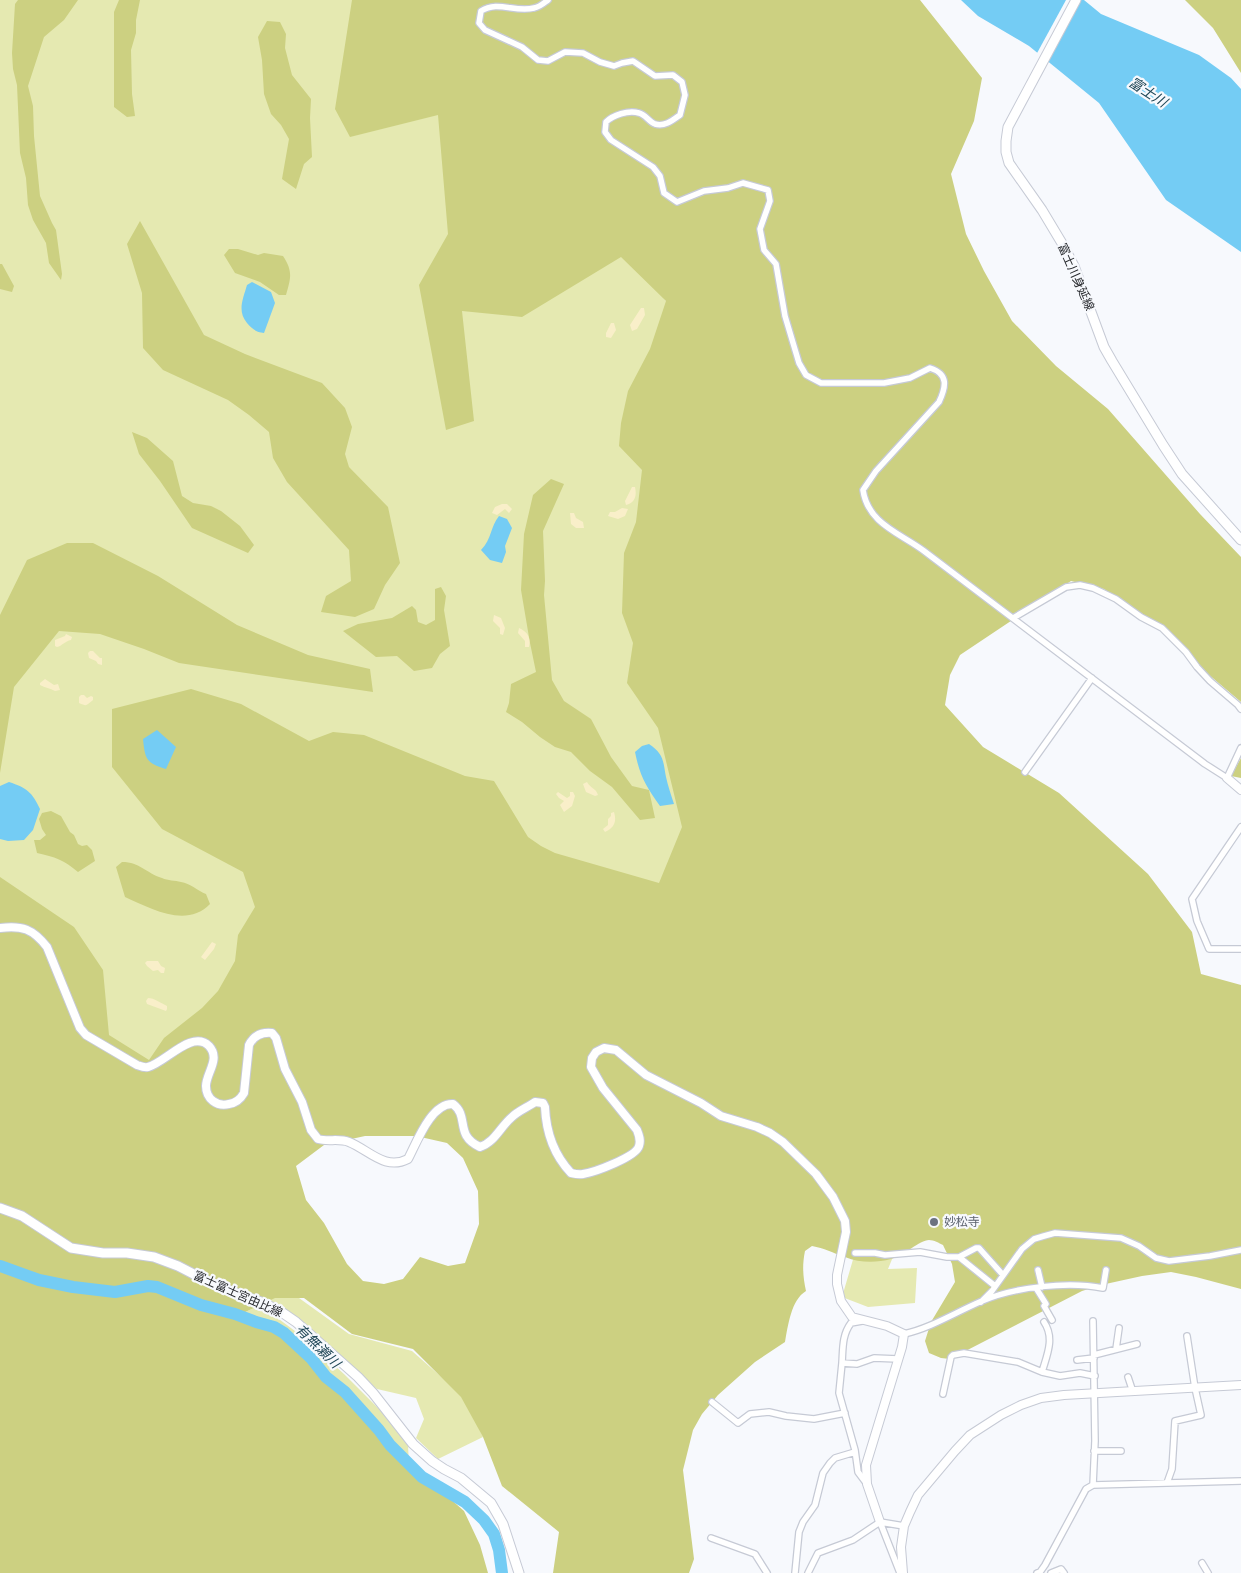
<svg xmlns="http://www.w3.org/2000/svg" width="1241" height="1573" font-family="'DM Sans','Noto Sans JP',sans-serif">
	<rect width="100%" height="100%" fill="#f7f9fd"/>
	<!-- green -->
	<path fill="#e5e9b1" d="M 0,0 L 425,0 L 666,301 L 704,891 L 304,936 L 124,1088 L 0,1001 Z
		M 862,1229 L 895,1252 L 888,1269 L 917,1268 L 915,1303 L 868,1307 L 842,1297 Z
		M 278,1295 L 299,1298 L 349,1334 L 412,1351 L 464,1397 L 483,1437 L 438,1459 L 416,1438 L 424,1419 L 416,1398 L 377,1389 L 365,1380 L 343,1358 L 303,1322 L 264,1303 Z
		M 260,1305 L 303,1337 L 344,1374 L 388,1418 L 408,1445 L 409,1465 L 403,1456 L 387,1443 L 383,1428 L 343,1385 L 290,1344 L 241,1314 Z"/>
	<!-- forest -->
	<path fill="#ccd081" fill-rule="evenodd" d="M 18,0 L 78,0 L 64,20 L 44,37 L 28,86 L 33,106 L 34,136 L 40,196 L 52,223 L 56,230 L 62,274 L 61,280 L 49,263 L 46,243 L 33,220 L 28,205 L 26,178 L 20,153 L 17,85 L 13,69 L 12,53 L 15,4 Z
		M 119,0 L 140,0 L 136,20 L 136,33 L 131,50 L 132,94 L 135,116 L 127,117 L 114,107 L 114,12 Z
		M 352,0 L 920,0 L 982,78 L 974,121 L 951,174 L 966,234 L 984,271 L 1012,321 L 1056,366 L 1108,409 L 1200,514 L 1241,557 L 1241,702 L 1208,674 L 1164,629 L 1137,613 L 1104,589 L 1071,581 L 960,655 L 950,675 L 945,705 L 983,747 L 1059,793 L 1148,874 L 1192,932 L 1201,974 L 1241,985 L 1241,1289 L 1196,1277 L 1171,1272 L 1142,1276 L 1101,1285 L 1082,1291 L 950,1359 L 941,1358 L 929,1353 L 925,1341 L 931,1322 L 955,1282 L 952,1264 L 943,1245 C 939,1243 934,1240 929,1240 C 920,1240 903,1256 891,1259 C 876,1263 860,1263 845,1257 C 833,1253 824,1248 812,1246 L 805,1251 C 802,1266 803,1277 806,1291 C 791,1300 788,1326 785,1342 L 755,1362 L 718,1395 L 702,1414 L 693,1430 L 683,1470 L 694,1559 L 689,1573 L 553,1573 L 559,1532 L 502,1486 L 483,1437 L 461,1397 L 413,1349 L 352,1334 L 304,1298 L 275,1298 L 241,1314 L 274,1332 L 326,1373 L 342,1384 L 356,1397 L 382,1427 L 388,1444 L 464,1511 L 480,1545 L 488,1573 L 0,1573 L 0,877 L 74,927 L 103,970 L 109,1035 L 149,1060 L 164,1038 L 202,1008 L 218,991 L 235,961 L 238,935 L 255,907 L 243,872 L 162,829 L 112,767 L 112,709 L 191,689 L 241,704 L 309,741 L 333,732 L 364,735 L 465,776 L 494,781 L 528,837 L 541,846 L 555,853 L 659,883 L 682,827 L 658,728 L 627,683 L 633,643 L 622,613 L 624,553 L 636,522 L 642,470 L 619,446 L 621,423 L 628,391 L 650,349 L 666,301 L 621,257 L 522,317 L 462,311 L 474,421 L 446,430 L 419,285 L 448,234 L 438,115 L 350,137 L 335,109 ZM 365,1136 L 416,1136 L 447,1143 L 463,1158 L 478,1191 L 479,1224 L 465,1263 L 448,1266 L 420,1257 L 403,1279 L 384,1284 L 363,1281 L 347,1264 L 324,1223 L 306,1200 L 296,1166 L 324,1145 Z
		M 1185,0 L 1241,0 L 1241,73 L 1213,28 Z
		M 267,21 L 280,22 L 286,34 L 285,48 L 292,75 L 311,99 L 310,118 L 312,157 L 304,164 L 296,189 L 282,179 L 289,139 L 281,125 L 271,114 L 264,94 L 262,60 L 258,37 Z
		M 140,221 L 204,335 L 245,354 L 322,383 L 345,408 L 352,427 L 345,454 L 349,467 L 388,507 L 400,563 L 385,585 L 374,609 L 355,617 L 321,612 L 326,596 L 351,581 L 349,550 L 287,482 L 273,458 L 269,432 L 249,415 L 228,400 L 163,370 L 143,348 L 142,293 L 127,244 Z
		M 229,249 L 238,249 L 258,255 L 264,253 L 283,256 C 293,271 291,278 286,295 L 279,295 L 260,282 L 235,273 L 224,255 Z
		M 0,264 L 2,264 L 14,286 L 12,292 L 0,289 Z
		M 132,432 L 147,438 L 173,461 L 182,496 L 193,503 L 211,506 L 221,511 L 240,526 L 254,545 L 248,553 L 192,528 L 160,481 L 139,454 Z
		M 551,479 L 564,484 L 543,531 L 545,581 L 544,595 L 552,680 L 564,701 L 591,719 L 611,757 L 632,786 L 649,790 L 655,818 L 640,820 L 612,787 L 590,771 L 571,752 L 555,747 L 540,737 L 522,722 L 506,712 L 509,703 L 511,684 L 536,672 L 530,643 L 521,590 L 524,534 L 533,495 Z
		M 67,543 L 93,543 L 158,576 L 237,625 L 308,655 L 370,669 L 373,692 L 179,663 L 144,649 L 100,634 L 59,631 L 14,687 L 0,773 L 0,615 L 27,560 Z
		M 441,587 L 446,596 L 444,610 L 450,646 L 440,654 L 432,668 L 414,671 L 397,656 L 376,657 L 343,631 L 358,624 L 392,618 L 412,606 L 416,610 L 418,622 L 426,625 L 435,620 L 435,589 Z
		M 1241,758 L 1241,778 L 1231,776 Z
		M 51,811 L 61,816 L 70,832 L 74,835 L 78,844 L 82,846 L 87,845 L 92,850 L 95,861 L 78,872 C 64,860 55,857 37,853 L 34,840 L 40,840 L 46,835 L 42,829 L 39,819 L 42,813 Z
		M 122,862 C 140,862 146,873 162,878 C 168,881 175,880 181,882 C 190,883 198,891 206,894 L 210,904 C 186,929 150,908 125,897 L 116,867 Z"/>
	<!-- sand -->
	<path fill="#f9efc9" d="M 641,308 L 644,308 L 645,315 L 637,329 L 632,331 L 630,325 Z
		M 611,323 L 614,323 L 616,330 L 611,338 L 606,337 L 606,333 Z
		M 632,487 L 635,487 C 637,496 635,503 626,505 L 625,501 Z
		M 502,504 L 507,504 L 512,509 L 509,513 L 505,509 L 497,515 L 492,513 L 495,507 Z
		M 622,508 L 628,509 L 625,516 L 618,519 L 608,516 L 610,512 L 615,512 Z
		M 570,513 L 574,513 L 576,518 L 583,522 L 584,528 L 576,528 L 571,524 Z
		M 494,615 L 501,618 L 505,628 L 503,635 L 500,634 L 500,628 L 493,621 Z
		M 519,628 C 528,632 531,638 529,647 L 525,647 L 525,641 L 518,633 Z
		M 66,634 L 72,637 L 71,640 C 65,641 62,646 57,647 L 55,646 L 55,640 L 65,636 Z
		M 90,651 L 93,651 L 100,658 L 102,658 L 102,665 L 98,664 L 96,661 L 89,658 L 88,653 Z
		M 45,679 L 54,685 L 58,684 L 60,690 L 55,691 C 50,688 45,688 40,685 L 40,683 Z
		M 81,695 L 84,695 L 87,698 L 91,696 L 93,697 L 93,700 C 86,705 88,707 79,703 L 79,697 Z
		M 587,782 C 590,788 596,788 598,795 L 595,796 L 586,792 L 583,784 Z
		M 558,792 L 567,798 L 570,796 L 570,792 L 573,792 L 575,796 L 572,806 L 564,812 L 560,805 L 564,801 L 559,798 L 556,794 Z
		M 614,812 C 617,822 614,828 605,832 L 603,829 L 608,825 L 608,819 L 611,816 L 611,813 Z
		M 212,942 L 216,944 L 214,949 L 205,960 L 201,957 Z
		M 147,961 L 158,961 L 161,966 L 165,968 L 164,973 L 161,973 L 158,970 L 153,971 L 147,966 L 145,963 Z
		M 148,998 C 154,998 161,1003 167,1006 L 167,1009 L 166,1011 L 147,1004 L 146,1001 Z"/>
	<!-- water -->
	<path fill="#74ccf4" d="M 961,0 L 1084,0 L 1101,14 L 1199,55 L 1231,78 L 1241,89 L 1241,252 L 1166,200 L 1099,103 L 1029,46 L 978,16 Z
		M 252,282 L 271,292 L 275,303 L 264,333 C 256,332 252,329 247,323 C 237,311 243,299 247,285 Z
		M 499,516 L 507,519 L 512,528 L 505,546 L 506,552 L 502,563 L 490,560 L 481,550 C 492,539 490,527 499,516 Z
		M 157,730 L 176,747 L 166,769 C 146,763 145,759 143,739 Z
		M 649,744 C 664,754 663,761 666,777 C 668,786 671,795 674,804 L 660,806 C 646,786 640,777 635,752 L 642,746 Z
		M 9,782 C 27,788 32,792 40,809 L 33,830 L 24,840 L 8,841 L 0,839 L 0,786 Z"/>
	<!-- pier -->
	<path fill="#f7f9fd" d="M 1066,0 L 1081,0 L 1046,63 L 1036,55 Z"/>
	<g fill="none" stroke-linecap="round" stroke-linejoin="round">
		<!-- river -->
		<path stroke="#74ccf4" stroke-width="12" d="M 0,1266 L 39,1280 L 73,1287 L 115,1292 L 148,1286 L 157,1287 L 201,1305 L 235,1314 L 256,1322 L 274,1327 L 284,1333 L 311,1358 L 326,1377 L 345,1392 L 379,1430 L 390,1445 L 422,1477 L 465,1502 L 484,1520 L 494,1534 L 499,1550 L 502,1573"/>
		<!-- street casing -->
		<g stroke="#c6cad5" stroke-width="8">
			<path id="street" d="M 548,0 C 544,3 540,7 534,8 C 515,13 498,0 481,11 L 479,23 L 485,30 L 522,47 L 538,60 L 548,61 L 565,52 L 583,53 L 600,62 L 614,66 L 622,63 L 633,61 L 655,76 L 673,75 L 682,82 L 685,95 L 680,115 C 673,120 665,127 655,124 C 649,122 645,114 639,113 C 628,110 613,115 606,122 L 605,132 L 611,140 L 653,167 L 660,176 L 664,193 L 677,202 L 704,191 L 728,188 L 743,183 L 768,190 L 770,201 L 760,229 L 764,250 L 776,264 L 785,316 L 799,363 L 806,375 L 821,383 L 884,383 L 910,378 L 930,368 C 949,374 946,387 939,402 L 876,471 L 863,490 C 868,524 900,533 924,551 L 1205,764 L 1227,778 L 1241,748
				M 1013,618 L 1066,587 L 1080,585 L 1093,588 L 1116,599 L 1141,617 L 1162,628 L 1186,652 L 1197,667 L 1210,681 L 1238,705 L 1241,709
				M 1025,772 L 1092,678
				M 1241,827 L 1192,899 L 1197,921 L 1209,949 L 1241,949
				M 855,1253 L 875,1253 L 885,1255 L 920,1252 L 947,1257 L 959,1257 L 976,1248 L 979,1248 L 1003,1275
				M 959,1257 L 995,1286
				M 1038,1270 L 1042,1287
				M 1036,1288 L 1046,1304 L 1044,1306 L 1052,1320
				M 981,1302 L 992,1291 L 1022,1249 L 1034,1239 L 1044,1236 L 1055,1233 L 1121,1238 L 1139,1246 L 1156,1258 L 1169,1261 L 1210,1256 L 1241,1250
				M 904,1334 C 931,1328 956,1312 982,1301 C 1015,1287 1068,1281 1103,1288 L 1106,1270
				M 1116,1349 L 1119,1328
				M 1094,1355 L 1137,1344
				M 1077,1360 L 1094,1358
				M 842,1363 C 843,1348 842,1335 851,1323 L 862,1321
				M 1042,1372 C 1047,1355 1055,1338 1044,1322
				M 1128,1377 L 1133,1392
				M 943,1394 L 951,1357 L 953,1355 L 964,1353 L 1018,1362 L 1042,1372 L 1060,1376 L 1080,1373 L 1095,1376
				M 712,1402 L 738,1423 L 750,1414 L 769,1412 L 786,1416 L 814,1419 L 845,1413
				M 1094,1451 L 1121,1451
				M 1167,1483 L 1172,1469 L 1175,1421 L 1201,1415 L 1195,1388 L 1187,1336
				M 867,1484 L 858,1472 L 855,1450 L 839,1393 L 842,1363 L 857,1364 L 874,1358 L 898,1359
				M 1093,1485 L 1095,1441 L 1093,1321
				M 880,1522 L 900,1573
				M 711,1538 L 755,1554 L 767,1573
				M 1202,1563 L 1208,1573
				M 795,1573 L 799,1532 L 803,1522 L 815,1505 L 823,1473 L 830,1463 L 835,1458 L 855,1452
				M 808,1573 L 818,1553 L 853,1540 L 880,1522 L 904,1526
				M 1037,1573 L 1040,1572 L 1045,1565 L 1086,1489 L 1093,1485 L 1241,1481
				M 1051,1573 L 1061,1569 L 1064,1573"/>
		</g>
		<!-- secondary casing -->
		<g stroke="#c6cad5" stroke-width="10">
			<path id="secondary" d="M 1227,778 L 1241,790
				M 0,928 C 22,925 33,929 47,947 L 80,1028 L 86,1035 L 137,1065 C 140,1066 144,1068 148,1067 C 165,1063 192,1029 209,1046 C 221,1059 206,1073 206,1086 C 206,1099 217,1107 229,1104 C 236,1103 240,1100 244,1093 L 249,1045 C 254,1035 262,1032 272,1033 L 276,1038 L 285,1069 L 302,1102 L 311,1130 L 318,1139 C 328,1142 339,1138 349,1142 C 369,1150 385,1171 408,1159 C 417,1142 431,1103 453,1104 C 470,1117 454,1135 480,1147 C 495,1142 500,1127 512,1117 C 518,1111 528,1107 535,1102 L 543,1103 L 545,1107 C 546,1131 554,1155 571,1173 C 575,1174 579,1175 583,1174 C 595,1172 636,1157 639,1146 C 641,1140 639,1135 637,1130 L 603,1088 L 591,1067 L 592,1058 L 596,1052 L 604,1048 L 616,1050 L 646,1075 L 701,1103 L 721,1116 L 757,1127 L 770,1133 L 783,1142 L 816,1174 L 833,1197 L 845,1221 L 846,1232 L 837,1275 L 837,1284 L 841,1301 L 852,1317 L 887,1326 L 904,1334 L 902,1347 L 866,1465 L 867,1484 L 880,1522
				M 903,1573 L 901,1547 L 904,1526 L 910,1512 L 918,1495 L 955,1451 L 970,1435 L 1001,1415 L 1021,1405 L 1041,1398 L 1064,1395 L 1241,1385"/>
		</g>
		<!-- primary casing -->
		<g stroke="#c6cad5" stroke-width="11">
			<path id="primary" d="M 1076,0 L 1008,127 L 1006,141 L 1006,152 L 1009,163 L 1042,210 L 1063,245 L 1074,266 L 1104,347 L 1112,361 L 1163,445 L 1182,474 L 1241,540
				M 0,1208 L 22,1216 L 71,1248 L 103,1253 L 127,1253 L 154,1257 L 178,1266 L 209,1282 L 235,1293 L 261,1302 L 280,1311 L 296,1322 L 358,1377 L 373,1393 L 413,1444 L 432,1461 L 444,1469 L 461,1478 L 491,1503 L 503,1524 L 519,1573"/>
		</g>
		<!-- street -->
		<use href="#street" stroke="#fff" stroke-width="5.5"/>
		<!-- secondary -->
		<use href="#secondary" stroke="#fff" stroke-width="8"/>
		<!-- primary -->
		<use href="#primary" stroke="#fff" stroke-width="9"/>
	</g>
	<!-- markers -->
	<circle fill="#6b7280" stroke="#f7f9fd" stroke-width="2" cx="934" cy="1222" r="5"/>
	<g text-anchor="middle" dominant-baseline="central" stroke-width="4.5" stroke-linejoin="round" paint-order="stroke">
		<!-- street labels -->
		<g font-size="12" fill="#292b2f" stroke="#f7f9fd">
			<text transform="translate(1076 277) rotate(66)">富士川身延線</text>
			<text transform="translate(238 1294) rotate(24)">富士富士宮由比線</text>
		</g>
		<!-- worship labels -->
		<g font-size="12" fill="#5b616d" stroke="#f7f9fd" text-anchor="start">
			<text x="944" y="1222">妙松寺</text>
		</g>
		<!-- water labels -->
		<g font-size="14" font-style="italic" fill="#204757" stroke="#f7f9fd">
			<text transform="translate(1148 92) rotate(33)">富士川</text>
			<text transform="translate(318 1346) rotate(44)">有無瀬川</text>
		</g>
	</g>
</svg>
